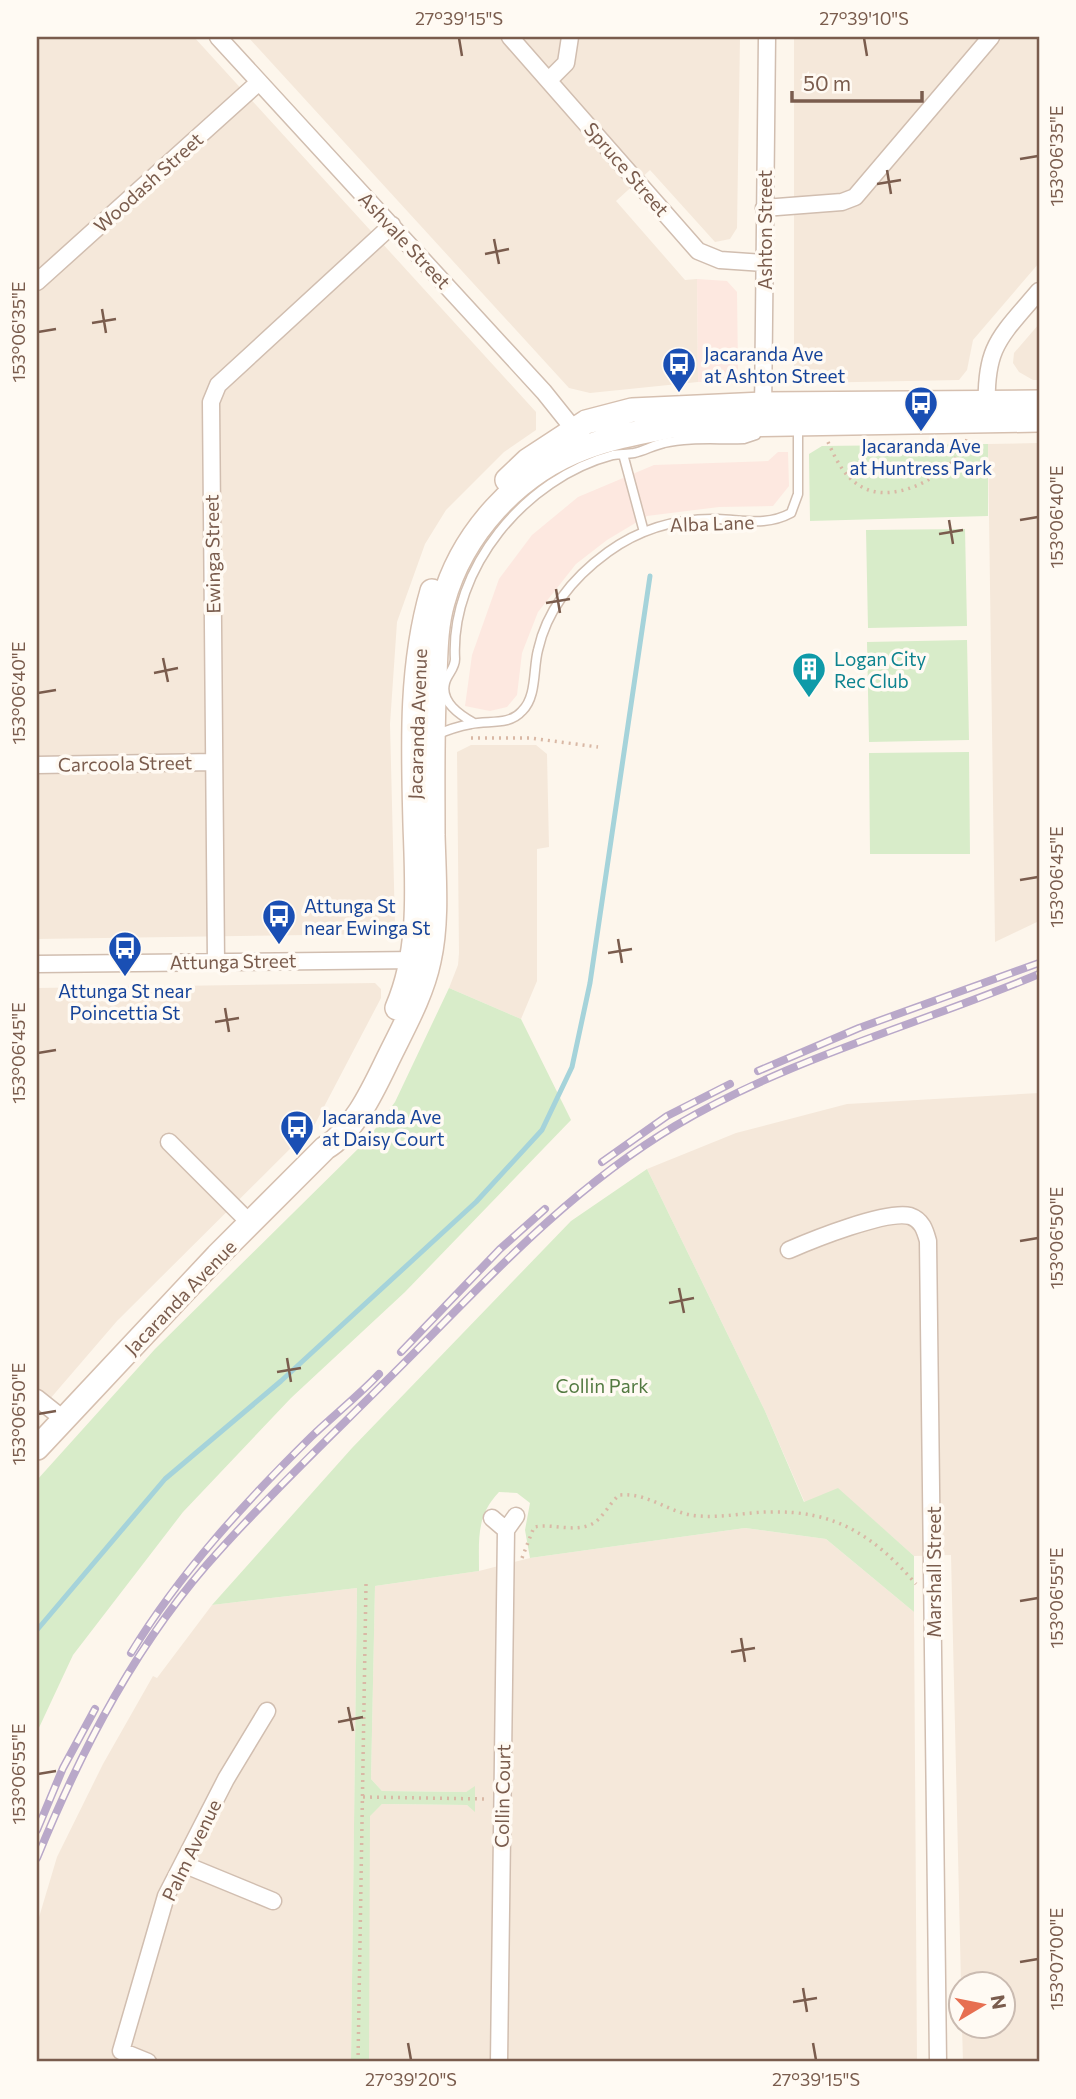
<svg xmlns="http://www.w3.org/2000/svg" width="1076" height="2099" font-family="Commissioner,sans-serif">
	<rect width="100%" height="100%" fill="#fdf6ec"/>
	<!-- residential -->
	<path fill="#f5e8da" d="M 37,37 L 194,37 L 536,412 L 536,430 L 504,452 L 446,510 L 425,544 L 397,622 L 390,724 L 395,925 L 383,934 L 37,939 Z
		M 248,37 L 740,37 L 737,228 L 730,239 L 715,242 L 650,170 L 616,201 L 685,280 L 697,279 L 698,382 L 590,393 L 569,388 Z
		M 794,37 L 1039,37 L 1039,263 L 973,340 L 967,370 L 959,380 L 807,383 L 794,377 Z
		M 1039,324 L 1039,380 L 1033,380 L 1019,372 L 1013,363 L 1014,353 Z
		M 1039,443 L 1039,921 L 995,942 L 988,444 Z
		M 471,745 L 536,745 L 547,754 L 549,847 L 537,849 L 537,981 L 521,1019 L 449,988 L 458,965 L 459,953 L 457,752 Z
		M 375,983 L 381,989 L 381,998 L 315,1124 L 117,1321 L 37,1414 L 37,988 Z
		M 1039,1093 L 1039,2062 L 963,2062 L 962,2026 L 1002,2025 L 1002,1983 L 961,1983 L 951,1555 L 914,1556 L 838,1489 L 805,1503 L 765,1411 L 647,1169 L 736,1133 L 847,1104 Z
		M 745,1528 L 826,1539 L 914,1612 L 917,2062 L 369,2062 L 369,1816 L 382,1804 L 467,1805 L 475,1811 L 475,1787 L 466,1792 L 382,1791 L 371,1779 L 375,1586 L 479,1571 L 530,1558 Z
		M 357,1588 L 351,2062 L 37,2062 L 37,1924 L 57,1857 L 103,1764 L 153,1676 L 157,1678 L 212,1605 Z"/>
	<!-- commercial -->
	<path fill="#fde8e0" d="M 697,279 L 727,281 L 737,292 L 738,369 L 727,382 L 698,382 Z
		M 778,452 L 788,452 L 789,486 L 773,506 L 719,507 L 647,516 L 607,540 L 576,564 L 538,612 L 522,653 L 517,695 L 507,707 L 490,711 L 465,706 L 472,655 L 499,579 L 532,535 L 578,497 L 654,465 L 768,461 Z"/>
	<!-- green -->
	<path fill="#d8ecc9" d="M 988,444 L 988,516 L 810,521 L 809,454 L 822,446 Z
		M 965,529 L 967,626 L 868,628 L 866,530 Z
		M 967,640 L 969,740 L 869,742 L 867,642 Z
		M 969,752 L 970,854 L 870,854 L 869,753 Z
		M 449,988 L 521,1019 L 571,1120 L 405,1292 L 291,1398 L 183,1512 L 73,1655 L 37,1732 L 37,1480 L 155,1349 L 367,1140 L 395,1102 Z
		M 647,1169 L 765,1411 L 804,1502 L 838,1488 L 914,1556 L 914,1612 L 826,1539 L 745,1528 L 530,1558 L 525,1530 L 530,1503 L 517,1493 L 499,1492 C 476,1516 479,1539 479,1571 L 375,1586 L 371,1779 L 382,1791 L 466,1792 L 475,1786 L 475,1812 L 467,1805 L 382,1804 L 370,1816 L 369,2062 L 351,2062 L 357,1588 L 212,1605 L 352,1448 L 571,1221 Z"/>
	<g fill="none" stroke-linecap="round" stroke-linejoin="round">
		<!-- stream -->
		<path stroke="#a5d3da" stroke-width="5" d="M 37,1630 L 165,1479 L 281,1381 L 476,1202 L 542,1130 L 572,1067 L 590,983 L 650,576"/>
		<!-- lane casing -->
		<g stroke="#d1beb0" stroke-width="11">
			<path id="lane" d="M 623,454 L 644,532
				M 474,723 C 460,715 440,702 445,683 C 447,674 455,669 455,659 C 450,569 525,478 613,455 C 619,454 627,454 634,453 C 644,451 654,445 664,443 C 689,437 718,440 744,439 L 756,435 L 759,429
				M 436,735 C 447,730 460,726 471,724 C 488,720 509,726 522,711 C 537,697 533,668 538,650 C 547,609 575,576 608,552 C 641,528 678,518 718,519 C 745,520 767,526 791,513 L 798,494 L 798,428"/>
		</g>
		<!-- street casing -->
		<g stroke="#d1beb0" stroke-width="19">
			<path id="street" d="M 218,37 L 544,392 L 580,437
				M 510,37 L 698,251 L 720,260 L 764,263
				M 550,79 L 566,63 L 570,37
				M 764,208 L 842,202 L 855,197 L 991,37
				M 37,282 L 259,82
				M 987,412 C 984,347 999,338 1039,291
				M 763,414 L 767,37
				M 37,765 L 214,762
				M 216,962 L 211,402 L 218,385 L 392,225
				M 37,964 L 419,960
				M 169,1142 L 251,1224
				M 789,1250 C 812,1240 886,1210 910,1216 C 922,1220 925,1230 928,1241 L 938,2062
				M 37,1398 L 62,1418
				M 492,1518 L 506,1530 L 516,1516
				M 183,1864 L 273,1901
				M 148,2062 L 121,2051 L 166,1896 L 226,1779 L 267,1711
				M 499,2062 L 506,1530"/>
		</g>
		<!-- secondary casing -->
		<g stroke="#d6c0b0" stroke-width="26">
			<path id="secondary" d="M 507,480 L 528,460 L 586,422 L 632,410 L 763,404 L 1039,402
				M 397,1008 C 422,950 417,885 415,824 C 413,746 410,667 432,591
				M 37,1448 L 217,1256 L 325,1148 C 355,1130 373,1090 388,1059 C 403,1028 422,995 429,961 C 438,921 434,876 433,835 C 433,782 432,729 435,676 C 436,652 436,626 443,602 C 462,533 517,473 584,448 C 612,437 642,432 672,426 L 1039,420"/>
		</g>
		<!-- path -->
		<path stroke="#d9b8a5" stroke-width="3.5" stroke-dasharray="2 5" stroke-linecap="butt" d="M 828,442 C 836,460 845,479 864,488 C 897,505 956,472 967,439
			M 471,738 L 530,738 L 598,747
			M 522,1558 L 534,1527 C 552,1523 574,1533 592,1524 C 602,1519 610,1503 619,1495 C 650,1492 670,1515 700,1516 C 723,1518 747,1512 769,1512 C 836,1510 874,1536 916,1584
			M 363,1797 L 486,1799
			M 358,2062 L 366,1584"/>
		<!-- lane -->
		<use href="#lane" stroke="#fff" stroke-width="8"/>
		<!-- street -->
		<use href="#street" stroke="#fff" stroke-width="16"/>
		<!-- secondary -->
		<use href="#secondary" stroke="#fff" stroke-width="23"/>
		<!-- rail casing -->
		<g stroke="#b9a8c9" stroke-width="8">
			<path id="rail" d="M 758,1071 L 859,1028 L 1039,963
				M 602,1162 L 667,1116 L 730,1084
				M 401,1352 L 500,1249 L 545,1209
				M 131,1653 C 180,1573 245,1502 312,1436 C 334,1415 358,1396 379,1374
				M 37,1830 L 63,1768 L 95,1709
				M 37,1858 C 82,1748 139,1638 220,1550 C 280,1483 347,1421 410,1357 C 493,1273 573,1187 675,1126 C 789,1058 918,1025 1039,974"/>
		</g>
		<!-- rail -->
		<use href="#rail" stroke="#fffaf3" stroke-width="5" stroke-dasharray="16" stroke-linecap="butt"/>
	</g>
	<!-- ticks -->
	<path fill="none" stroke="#7a5c4d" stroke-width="2.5" d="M 459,38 L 462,56M 864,38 L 867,56M 1020,159 L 1038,156M 887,170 L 891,194M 877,184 L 901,180M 494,239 L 499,264M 485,254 L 509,249M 102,309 L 106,333M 92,323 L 116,319M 38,332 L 56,329M 949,520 L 953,544M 1020,520 L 1038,517M 939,534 L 963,530M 556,589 L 560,613M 546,603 L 570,599M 163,658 L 168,682M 154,673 L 178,668M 38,693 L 56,690M 1020,880 L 1038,877M 618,939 L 622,963M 608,953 L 632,949M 225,1008 L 229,1032M 215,1022 L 239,1018M 38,1053 L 56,1050M 1020,1241 L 1038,1238M 679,1288 L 684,1313M 669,1303 L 694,1298M 287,1358 L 291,1382M 277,1372 L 301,1368M 38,1414 L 56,1411M 1020,1601 L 1038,1598M 741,1638 L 745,1662M 731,1652 L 755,1648M 348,1707 L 353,1731M 338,1722 L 363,1717M 38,1774 L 56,1771M 1020,1962 L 1038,1959M 803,1988 L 807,2012M 793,2002 L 817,1998M 408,2043 L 411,2060M 813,2043 L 816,2060"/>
	<!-- icons -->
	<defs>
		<g id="bus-pin" transform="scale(1.75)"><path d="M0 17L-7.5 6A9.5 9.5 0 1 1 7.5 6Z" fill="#1a4fb4" stroke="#fffaf3"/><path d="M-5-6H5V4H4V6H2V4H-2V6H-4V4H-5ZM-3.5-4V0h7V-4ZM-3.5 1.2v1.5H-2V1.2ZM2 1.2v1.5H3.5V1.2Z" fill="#fff"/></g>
		<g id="building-pin" transform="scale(1.75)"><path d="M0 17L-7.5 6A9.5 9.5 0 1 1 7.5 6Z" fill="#0f9aa8" stroke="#fffaf3"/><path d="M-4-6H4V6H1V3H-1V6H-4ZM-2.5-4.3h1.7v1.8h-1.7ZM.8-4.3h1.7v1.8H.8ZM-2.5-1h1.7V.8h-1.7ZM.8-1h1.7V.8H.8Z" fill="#fff"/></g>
	</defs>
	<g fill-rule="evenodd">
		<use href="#bus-pin" x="679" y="364"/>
		<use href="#bus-pin" x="921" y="403"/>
		<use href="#building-pin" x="809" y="669"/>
		<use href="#bus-pin" x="279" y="916"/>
		<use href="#bus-pin" x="125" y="948"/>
		<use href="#bus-pin" x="297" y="1127"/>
	</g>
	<g text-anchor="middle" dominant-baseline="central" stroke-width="7" stroke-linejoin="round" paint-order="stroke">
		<!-- street labels -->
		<g font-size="19" fill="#7a5c4d" stroke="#fffaf3">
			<text transform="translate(627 169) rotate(49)">Spruce Street</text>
			<text transform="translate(148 182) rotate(-42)">Woodash Street</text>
			<text transform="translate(764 230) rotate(-90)">Ashton Street</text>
			<text transform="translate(405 240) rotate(47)">Ashvale Street</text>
			<text transform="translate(712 523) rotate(-2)">Alba Lane</text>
			<text transform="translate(212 554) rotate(-91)">Ewinga Street</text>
			<text transform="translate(417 724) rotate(-88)">Jacaranda Avenue</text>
			<text transform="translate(125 763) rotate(-1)">Carcoola Street</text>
			<text transform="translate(233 961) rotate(-1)">Attunga Street</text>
			<text transform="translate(180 1297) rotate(-46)">Jacaranda Avenue</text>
			<text transform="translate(933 1572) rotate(-90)">Marshall Street</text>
			<text transform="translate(502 1796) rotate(-89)">Collin Court</text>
			<text transform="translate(191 1850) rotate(-64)">Palm Avenue</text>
		</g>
		<!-- transit labels -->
		<g font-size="19" fill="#164399" stroke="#fffaf3" text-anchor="start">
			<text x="704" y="353">Jacaranda Ave<tspan x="704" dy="22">at Ashton Street</tspan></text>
			<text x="921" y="445" text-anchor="middle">Jacaranda Ave<tspan x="921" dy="22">at Huntress Park</tspan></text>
			<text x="304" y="905">Attunga St<tspan x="304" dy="22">near Ewinga St</tspan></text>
			<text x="125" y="990" text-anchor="middle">Attunga St near<tspan x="125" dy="22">Poincettia St</tspan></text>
			<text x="322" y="1116">Jacaranda Ave<tspan x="322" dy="22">at Daisy Court</tspan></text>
		</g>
		<!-- culture labels -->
		<g font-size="19" fill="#0d838f" stroke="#fffaf3" text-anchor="start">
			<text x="834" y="658">Logan City<tspan x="834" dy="22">Rec Club</tspan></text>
		</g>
		<!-- park labels -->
		<g font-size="19" fill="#537a41" stroke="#fffaf3">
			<text x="602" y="1385">Collin Park</text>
		</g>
	</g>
	<!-- border -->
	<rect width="1076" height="2099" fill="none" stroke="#fffaf3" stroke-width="77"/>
	<!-- north arrow -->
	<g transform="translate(982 2005) rotate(80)"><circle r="33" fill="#fffaf3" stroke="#cabbb1" stroke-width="2"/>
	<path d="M0-5L12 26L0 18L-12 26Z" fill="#e76f51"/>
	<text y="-10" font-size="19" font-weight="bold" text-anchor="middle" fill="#7a5c4d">N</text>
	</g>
	<!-- scale -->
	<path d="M792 91v10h130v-10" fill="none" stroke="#7a5c4d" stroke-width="3.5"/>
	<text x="803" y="91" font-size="21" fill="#7a5c4d" stroke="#fffaf3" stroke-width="5" paint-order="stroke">50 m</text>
	<rect x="38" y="38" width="1000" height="2022" fill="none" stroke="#7a5c4d" stroke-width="2.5"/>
	<g font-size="18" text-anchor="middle" fill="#7a5c4d">
		<text x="459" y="25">27°39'15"S</text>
		<text x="864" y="25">27°39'10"S</text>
		<text transform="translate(1057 156) rotate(-90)" y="6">153°06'35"E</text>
		<text transform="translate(19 332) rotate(-90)" y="6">153°06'35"E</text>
		<text transform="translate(1057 517) rotate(-90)" y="6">153°06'40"E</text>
		<text transform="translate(19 693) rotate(-90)" y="6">153°06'40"E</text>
		<text transform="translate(1057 877) rotate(-90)" y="6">153°06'45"E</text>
		<text transform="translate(19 1053) rotate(-90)" y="6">153°06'45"E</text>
		<text transform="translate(1057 1238) rotate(-90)" y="6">153°06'50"E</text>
		<text transform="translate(19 1414) rotate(-90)" y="6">153°06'50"E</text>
		<text transform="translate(1057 1598) rotate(-90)" y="6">153°06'55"E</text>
		<text transform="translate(19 1774) rotate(-90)" y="6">153°06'55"E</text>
		<text transform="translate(1057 1959) rotate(-90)" y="6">153°07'00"E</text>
		<text x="411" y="2086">27°39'20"S</text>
		<text x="816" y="2086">27°39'15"S</text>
	</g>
</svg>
